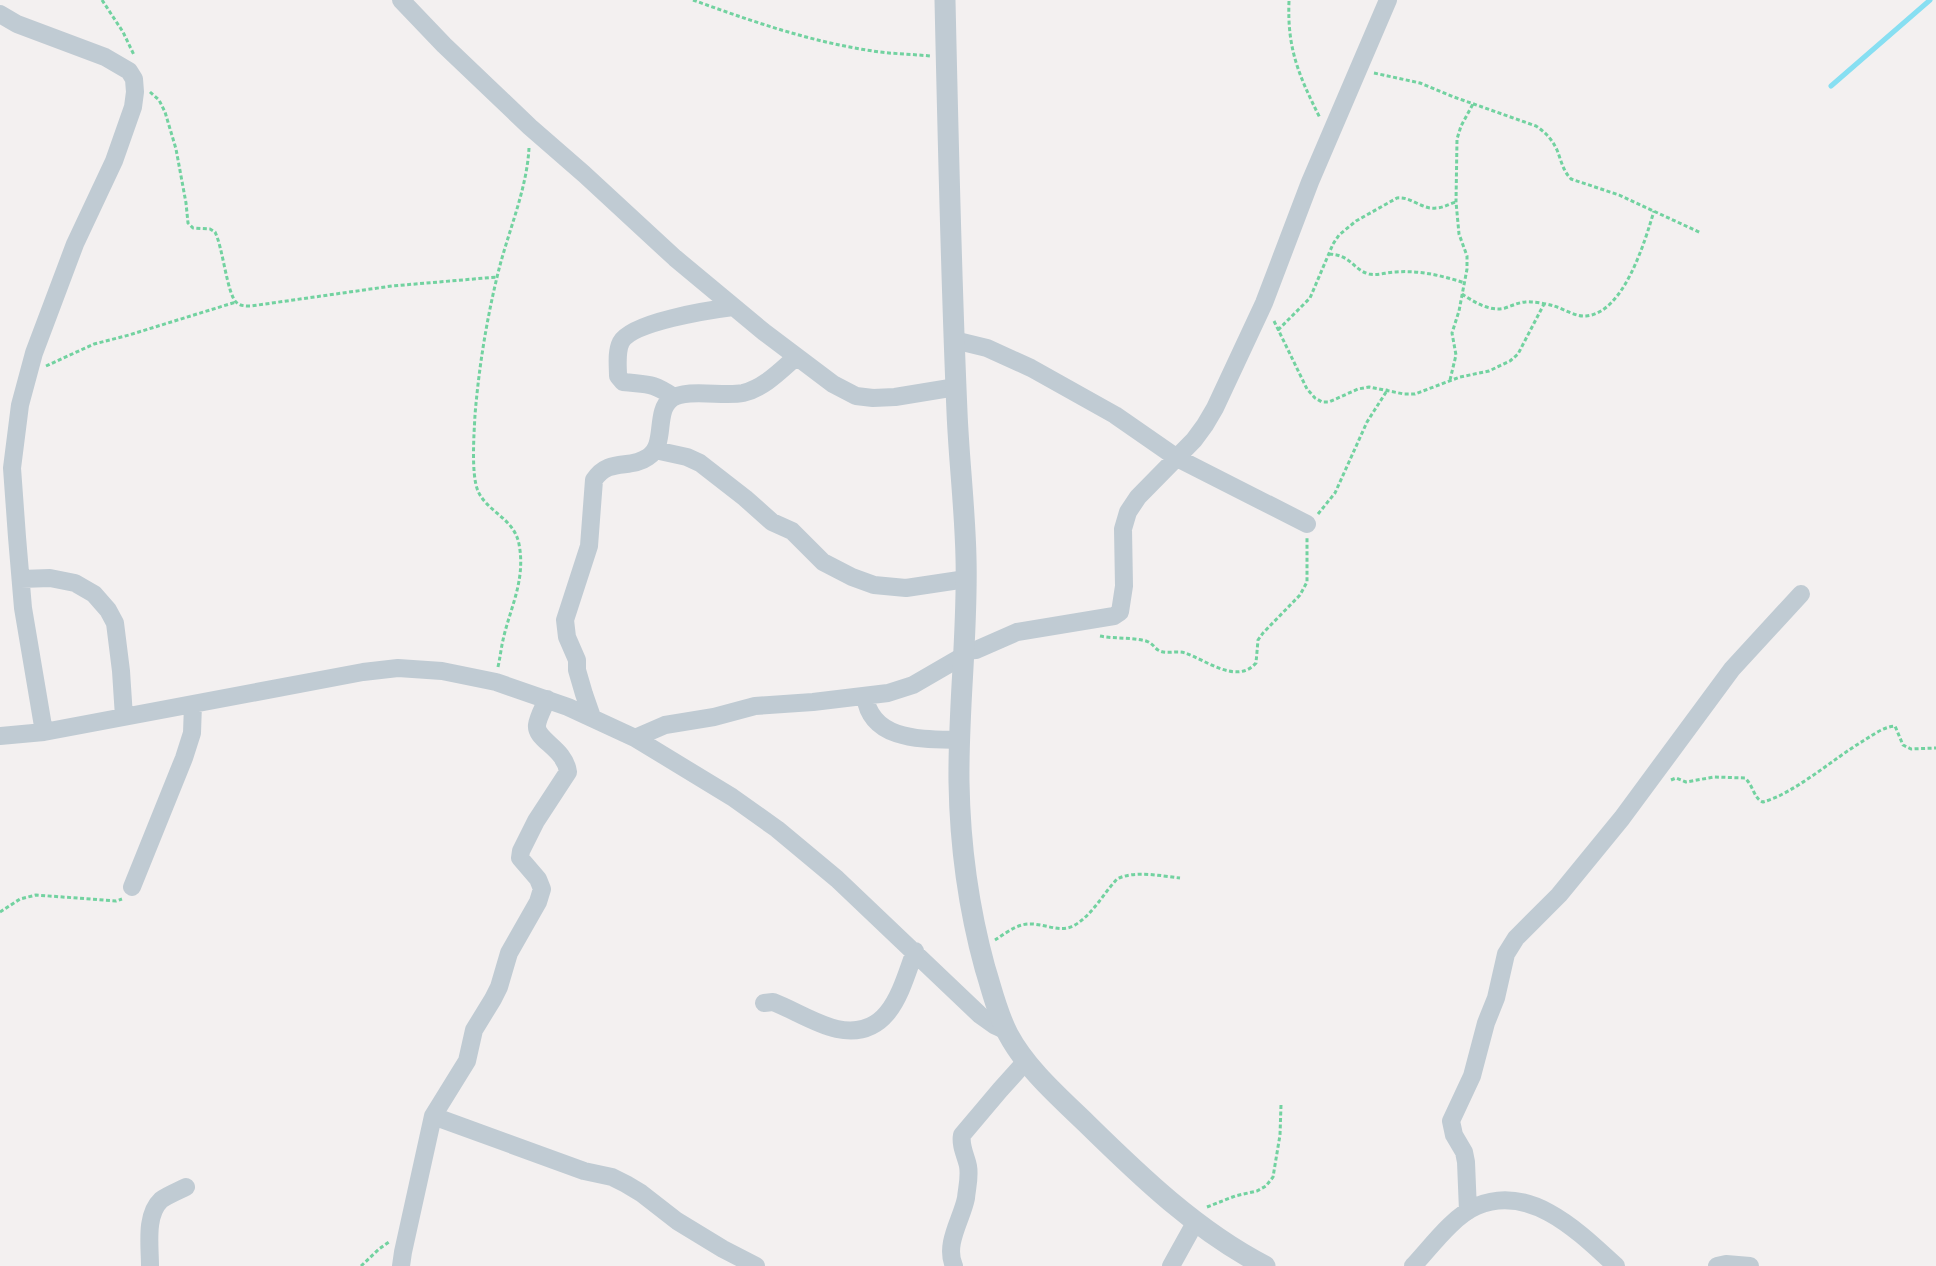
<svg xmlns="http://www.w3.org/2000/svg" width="1936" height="1266" font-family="'Nunito Sans',sans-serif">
	<rect width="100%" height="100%" fill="#f3f0f0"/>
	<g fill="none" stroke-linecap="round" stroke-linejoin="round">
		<!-- stream -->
		<path stroke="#87dff2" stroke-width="5" d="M 1831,86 L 1930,0"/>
		<!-- path -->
		<path stroke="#72d2a0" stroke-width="3" stroke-dasharray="4 2.5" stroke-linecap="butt" d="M 102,0 L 123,32 L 134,55
			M 693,0 C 751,21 811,42 873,51 C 891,54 911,54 930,56
			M 1289,1 C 1287,49 1299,76 1320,118
			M 1374,73 L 1420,83 L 1454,97 L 1536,126 C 1545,132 1552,139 1557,150 C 1561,160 1563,171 1571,179 L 1619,195 L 1701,233
			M 150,92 L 159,100 L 165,112 L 176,149 L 186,203 L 188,223 L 193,228 L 210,229 L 215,232 C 223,248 227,293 236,302 C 240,306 245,306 251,306 L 392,286 L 497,277
			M 1329,254 C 1352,255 1353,270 1369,274 C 1378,276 1387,272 1396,272 C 1420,270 1443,276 1465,283
			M 1462,294 C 1474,302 1490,312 1505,308 C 1514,305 1521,301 1531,302 C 1538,302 1547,304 1554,306 C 1564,309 1576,317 1586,316 C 1624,313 1645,241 1654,211
			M 1274,321 L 1307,389 L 1315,398 L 1322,402 L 1329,402 L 1358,389 L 1369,387 L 1404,394 L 1415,394 L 1460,377 L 1489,371 L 1510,361 L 1518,354 L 1544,304
			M 1278,330 L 1310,298 L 1333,244 L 1339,235 L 1356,221 L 1397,198 C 1411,196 1422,210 1436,208 C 1443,208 1449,204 1456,202
			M 46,366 L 94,344 L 129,335 L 236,302
			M 1450,380 L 1456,355 L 1452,333 L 1459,311 L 1467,269 L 1467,256 L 1459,234 L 1456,202 L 1457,139 L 1461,126 L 1473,104
			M 1318,514 L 1335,493 L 1367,422 L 1388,389
			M 1100,636 C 1115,639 1131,637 1146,641 C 1152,643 1154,647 1158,650 C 1166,655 1176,650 1185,653 C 1206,660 1237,685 1256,663 L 1258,640 L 1263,633 L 1300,595 L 1307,582 L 1307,538
			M 498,667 C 500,658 501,649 503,640 C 510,608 526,580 519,544 C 514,518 487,512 478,491 C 471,475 474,434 475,415 C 479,366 487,317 499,269 C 509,230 527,188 529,148
			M 1671,780 L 1676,778 L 1686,782 L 1714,777 L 1745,778 C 1753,785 1754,799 1763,802 C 1795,793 1833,759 1863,741 C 1873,735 1883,727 1895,726 L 1903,745 L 1911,749 L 1936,748
			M 0,912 L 20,899 L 36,895 L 116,901 L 122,899
			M 995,940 C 1003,935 1013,927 1022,925 C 1040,920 1059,935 1075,925 C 1093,914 1103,894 1117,879 C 1135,870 1161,876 1180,878
			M 1207,1207 L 1235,1196 L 1257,1191 L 1266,1186 L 1273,1177 L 1280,1135 L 1281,1105
			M 361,1266 L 379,1249 L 389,1242"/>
		<!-- minor -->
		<path stroke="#c0cbd3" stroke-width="18" d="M 401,0 L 444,45 L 530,127 L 584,174 L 675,258 L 764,332 L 833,384 L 856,396 L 873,398 L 895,397 L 956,387
			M 0,14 L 17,24 L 105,57 L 129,71 L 134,79 L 135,92 L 133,107 L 114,161 L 75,244 L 34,353 L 20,405 L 12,468 L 17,537 L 23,608 L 44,732
			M 954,340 L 987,348 L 1031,368 L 1115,415 L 1177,458 L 1307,524
			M 674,397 C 651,382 649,385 623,382 L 618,376 C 618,366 616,352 621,342 C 632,322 709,310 733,307
			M 655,450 L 687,457 L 700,463 L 745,498 L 772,522 L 792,531 L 823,562 L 852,577 L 874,585 L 906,588 L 966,579
			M 21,579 L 50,578 L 75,583 L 94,594 L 108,610 L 115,623 L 121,671 L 124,717
			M 964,651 L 976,650 L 1017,632 L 1114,616 L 1120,612 L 1124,586 L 1123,529 L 1128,512 L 1138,497 L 1194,440 L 1205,425 L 1215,408 L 1264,303 L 1310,182 L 1388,0
			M 865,696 C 871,742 924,739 960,740
			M 592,717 L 584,694 L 577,670 L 577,660 L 567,637 L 565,620 L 589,546 L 594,480 C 609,457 630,470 648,457 C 667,445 654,412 671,399 C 686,388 724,397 743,393 C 764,388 780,371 796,357
			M 0,736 L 44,732 L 363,672 L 398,668 L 442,671 L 496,682 L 568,707 L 635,738 L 732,797 L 777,829 L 837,879 L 980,1015 L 994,1025 L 1007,1031
			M 635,738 L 665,725 L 714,717 L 755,706 L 813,702 L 888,693 L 913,685 L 963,656
			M 132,887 L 184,758 L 192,733 L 193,704
			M 764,1003 L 773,1002 C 794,1010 815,1024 837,1029 C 890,1040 901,989 915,951
			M 433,1116 L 584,1171 L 612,1177 L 626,1184 L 641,1193 L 677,1221 L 723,1249 L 756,1266
			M 1468,1211 L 1466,1162 L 1464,1152 L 1454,1135 L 1451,1121 L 1472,1076 L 1486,1023 L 1496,998 L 1506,954 L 1516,938 L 1559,895 L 1622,818 L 1732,669 L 1801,594
			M 150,1266 C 150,1246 145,1215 161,1200 C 168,1195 178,1191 186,1187
			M 401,1266 L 403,1252 L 433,1116 L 467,1061 L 474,1030 L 493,999 L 499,987 L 509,953 L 538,902 L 542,889 L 538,879 L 520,858 L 521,851 L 536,821 L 568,772 C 565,748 535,740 537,725 C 538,717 544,707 547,699
			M 954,1266 C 944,1244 962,1219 966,1198 C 967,1187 970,1177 968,1166 C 966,1156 960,1146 962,1135 L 1000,1090 L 1026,1061
			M 1171,1266 L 1196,1221
			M 1413,1266 C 1430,1248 1453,1216 1477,1206 C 1531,1183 1580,1233 1616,1266
			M 1717,1266 L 1726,1264 L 1750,1266"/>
		<!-- tertiary -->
		<path stroke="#c0cbd3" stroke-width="21" d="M 945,0 C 948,137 951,275 957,412 C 959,461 965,509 966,558 C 968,633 958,707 959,782 C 960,846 968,906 985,968 C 992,990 997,1013 1008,1034 C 1026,1068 1058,1096 1086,1123 C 1140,1176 1197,1231 1265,1266"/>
	</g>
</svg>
